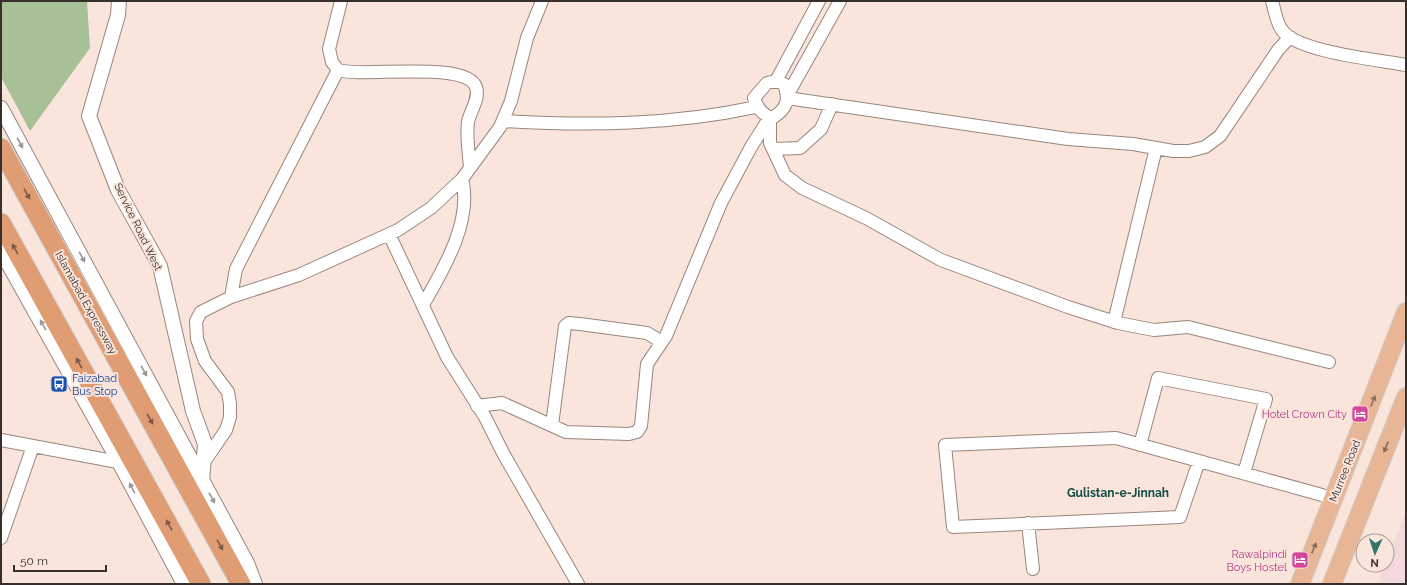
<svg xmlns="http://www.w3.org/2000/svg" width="1407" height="585" font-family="Raleway,sans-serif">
	<rect width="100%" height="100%" fill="#f9e5dc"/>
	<!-- commercial -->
	<path fill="#f3d9dc" d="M 1406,510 L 1406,584 L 1378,584 L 1385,565 L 1387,565 L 1387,560 Z"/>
	<!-- green -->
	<path fill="#a8c095" d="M 1,1 L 87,1 L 90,48 L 30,131 L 1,77 Z"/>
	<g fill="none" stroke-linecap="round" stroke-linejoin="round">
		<!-- minor casing -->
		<g stroke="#98867d" stroke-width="14">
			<path id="minor" d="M 341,1 L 329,49 L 332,62 L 338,70 C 361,78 466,60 476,87 C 480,99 470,111 468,122 C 466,137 469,153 470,168
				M 1272,1 C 1275,11 1276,22 1282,30 C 1296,52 1380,60 1406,65
				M 776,81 L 784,84 C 790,100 787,109 772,118 C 762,115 757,108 754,98 L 767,83 Z
				M 776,81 L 819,1
				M 788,94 L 840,1
				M 787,98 L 1068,139 L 1133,144 L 1173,151 L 1189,151 L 1205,147 L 1220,136 L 1278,50 L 1290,37
				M 770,117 L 770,143 L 785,175 L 802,188 L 866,218 L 941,260 L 1068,307 L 1118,323 L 1154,330 L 1188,327 L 1329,362
				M 503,121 C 588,126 673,125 756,107
				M 773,149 L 800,148 L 821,129 L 832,104
				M 389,234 L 447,357 L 485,417 L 503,453 L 578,584
				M 231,297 L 236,269 L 338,70
				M 423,305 C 443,270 473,221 462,179
				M 1114,322 L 1156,148
				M 477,406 L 502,403 L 566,432 L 629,434 L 637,432 L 641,426 L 647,364 L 666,336 L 721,203 L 751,147 L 770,117
				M 552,425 L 565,326 L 569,323 L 580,324 L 647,333 L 662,342
				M 1,440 L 118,462
				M 1140,445 L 1158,378 L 1266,399 L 1244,473
				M 1199,461 L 1180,517 L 953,527 L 945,445 L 1116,438 L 1322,495 L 1333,500
				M 204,462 L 226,430 L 230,417 L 230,404 L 228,392 L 205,361 L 197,339 L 196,321 L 201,312 L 231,297 L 299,275 L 398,230 L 431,208 L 462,179 L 500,127 L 511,101 L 527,38 L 542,1
				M 1028,523 L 1033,569
				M 1,538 L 33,446"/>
		</g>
		<!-- tertiary casing -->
		<g stroke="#98867d" stroke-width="16">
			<path id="tertiary" d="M 119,1 L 118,15 L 89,116 L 118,190 L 160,266 L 193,411 L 205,444 L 202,481
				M 1,108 L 247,563 L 255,584
				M 1,251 L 112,449 L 184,584"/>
		</g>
		<!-- primary casing -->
		<g stroke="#cfcdcc" stroke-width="20">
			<path id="primary" d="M 1300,584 L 1406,312
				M 1332,584 L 1406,397"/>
		</g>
		<!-- trunk casing -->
		<g stroke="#cfcdcc" stroke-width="21">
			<path id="trunk" d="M 1,148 L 241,584
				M 1,223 L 201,584"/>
		</g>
		<!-- minor -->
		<use href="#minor" stroke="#fff" stroke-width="12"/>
		<!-- tertiary -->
		<use href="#tertiary" stroke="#fff" stroke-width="14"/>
		<!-- primary -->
		<use href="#primary" stroke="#e8b595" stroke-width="18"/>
		<!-- trunk -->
		<use href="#trunk" stroke="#e09c72" stroke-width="19"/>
	</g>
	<!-- one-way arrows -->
	<defs><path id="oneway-solid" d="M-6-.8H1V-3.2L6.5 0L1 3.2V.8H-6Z"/></defs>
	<g fill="#9b9796">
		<use href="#oneway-solid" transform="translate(20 143) rotate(61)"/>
		<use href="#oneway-solid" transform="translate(82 257) rotate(61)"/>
		<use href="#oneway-solid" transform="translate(43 325) rotate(-119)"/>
		<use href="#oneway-solid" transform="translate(144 371) rotate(61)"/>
		<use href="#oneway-solid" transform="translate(132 488) rotate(-118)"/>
		<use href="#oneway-solid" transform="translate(212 498) rotate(61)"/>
	</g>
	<g fill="#7b5b48">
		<use href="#oneway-solid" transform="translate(27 194) rotate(61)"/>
		<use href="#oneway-solid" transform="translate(15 249) rotate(-119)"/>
		<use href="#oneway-solid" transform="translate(79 363) rotate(-119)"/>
		<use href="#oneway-solid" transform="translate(150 419) rotate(61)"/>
		<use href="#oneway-solid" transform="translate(169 525) rotate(-119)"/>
		<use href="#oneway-solid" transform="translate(220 545) rotate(61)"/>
	</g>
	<g fill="#876b5b">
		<use href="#oneway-solid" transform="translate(1373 401) rotate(-68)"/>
		<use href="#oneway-solid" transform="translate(1386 447) rotate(112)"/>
		<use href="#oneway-solid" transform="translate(1314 548) rotate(-68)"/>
	</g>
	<!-- icons -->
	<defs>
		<g id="bus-square" transform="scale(0.9)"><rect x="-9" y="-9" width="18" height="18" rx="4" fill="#1a4fb4" stroke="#f9e5dc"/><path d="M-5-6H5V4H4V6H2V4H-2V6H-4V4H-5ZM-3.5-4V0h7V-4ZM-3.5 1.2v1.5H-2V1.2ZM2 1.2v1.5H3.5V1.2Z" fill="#fff"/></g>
		<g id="hotel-square" transform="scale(0.9)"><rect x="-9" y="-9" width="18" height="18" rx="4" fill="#d1479c" stroke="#f9e5dc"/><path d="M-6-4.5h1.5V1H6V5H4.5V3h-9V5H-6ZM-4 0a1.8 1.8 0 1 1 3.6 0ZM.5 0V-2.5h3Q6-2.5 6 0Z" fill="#fff"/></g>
	</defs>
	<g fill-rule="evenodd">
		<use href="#bus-square" x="59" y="384"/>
		<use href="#hotel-square" x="1360" y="414"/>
		<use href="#hotel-square" x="1300" y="560"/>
	</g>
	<g text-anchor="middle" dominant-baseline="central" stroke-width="4" stroke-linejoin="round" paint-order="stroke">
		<!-- street labels -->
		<g font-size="11" fill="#372f2c" stroke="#f9e5dc">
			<text transform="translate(138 227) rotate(64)">Service Road West</text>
			<text transform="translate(86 303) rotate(61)">Islamabad Expressway</text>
			<text transform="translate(1345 471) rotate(-68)">Murree Road</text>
		</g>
		<!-- transit labels -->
		<g font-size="11" fill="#164399" stroke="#f9e5dc" text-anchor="start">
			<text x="72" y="378">Faizabad<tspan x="72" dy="13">Bus Stop</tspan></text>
		</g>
		<!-- hotel labels -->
		<g font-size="11" fill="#b23c85" stroke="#f9e5dc" text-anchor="end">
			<text x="1347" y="414">Hotel Crown City</text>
			<text x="1287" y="554">Rawalpindi<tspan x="1287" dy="13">Boys Hostel</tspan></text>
		</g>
		<!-- neighbourhood labels -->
		<g font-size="12" font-weight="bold" fill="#144d44" stroke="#f9e5dc">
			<text x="1118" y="493">Gulistan-e-Jinnah</text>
		</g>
	</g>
	<!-- border -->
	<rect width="1407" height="585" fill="none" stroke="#372f2c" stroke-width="4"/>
	<!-- north arrow -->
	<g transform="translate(1375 553) rotate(183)"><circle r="19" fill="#f9e5dc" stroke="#ab9c96"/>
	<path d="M0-3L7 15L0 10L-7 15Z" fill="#307468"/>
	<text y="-6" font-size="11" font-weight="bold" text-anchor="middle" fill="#372f2c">N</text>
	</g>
	<!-- scale -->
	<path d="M14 565v6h92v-6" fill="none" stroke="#372f2c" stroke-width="2"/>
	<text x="20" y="565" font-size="12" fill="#372f2c" stroke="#f9e5dc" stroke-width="3" paint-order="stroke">50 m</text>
</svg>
